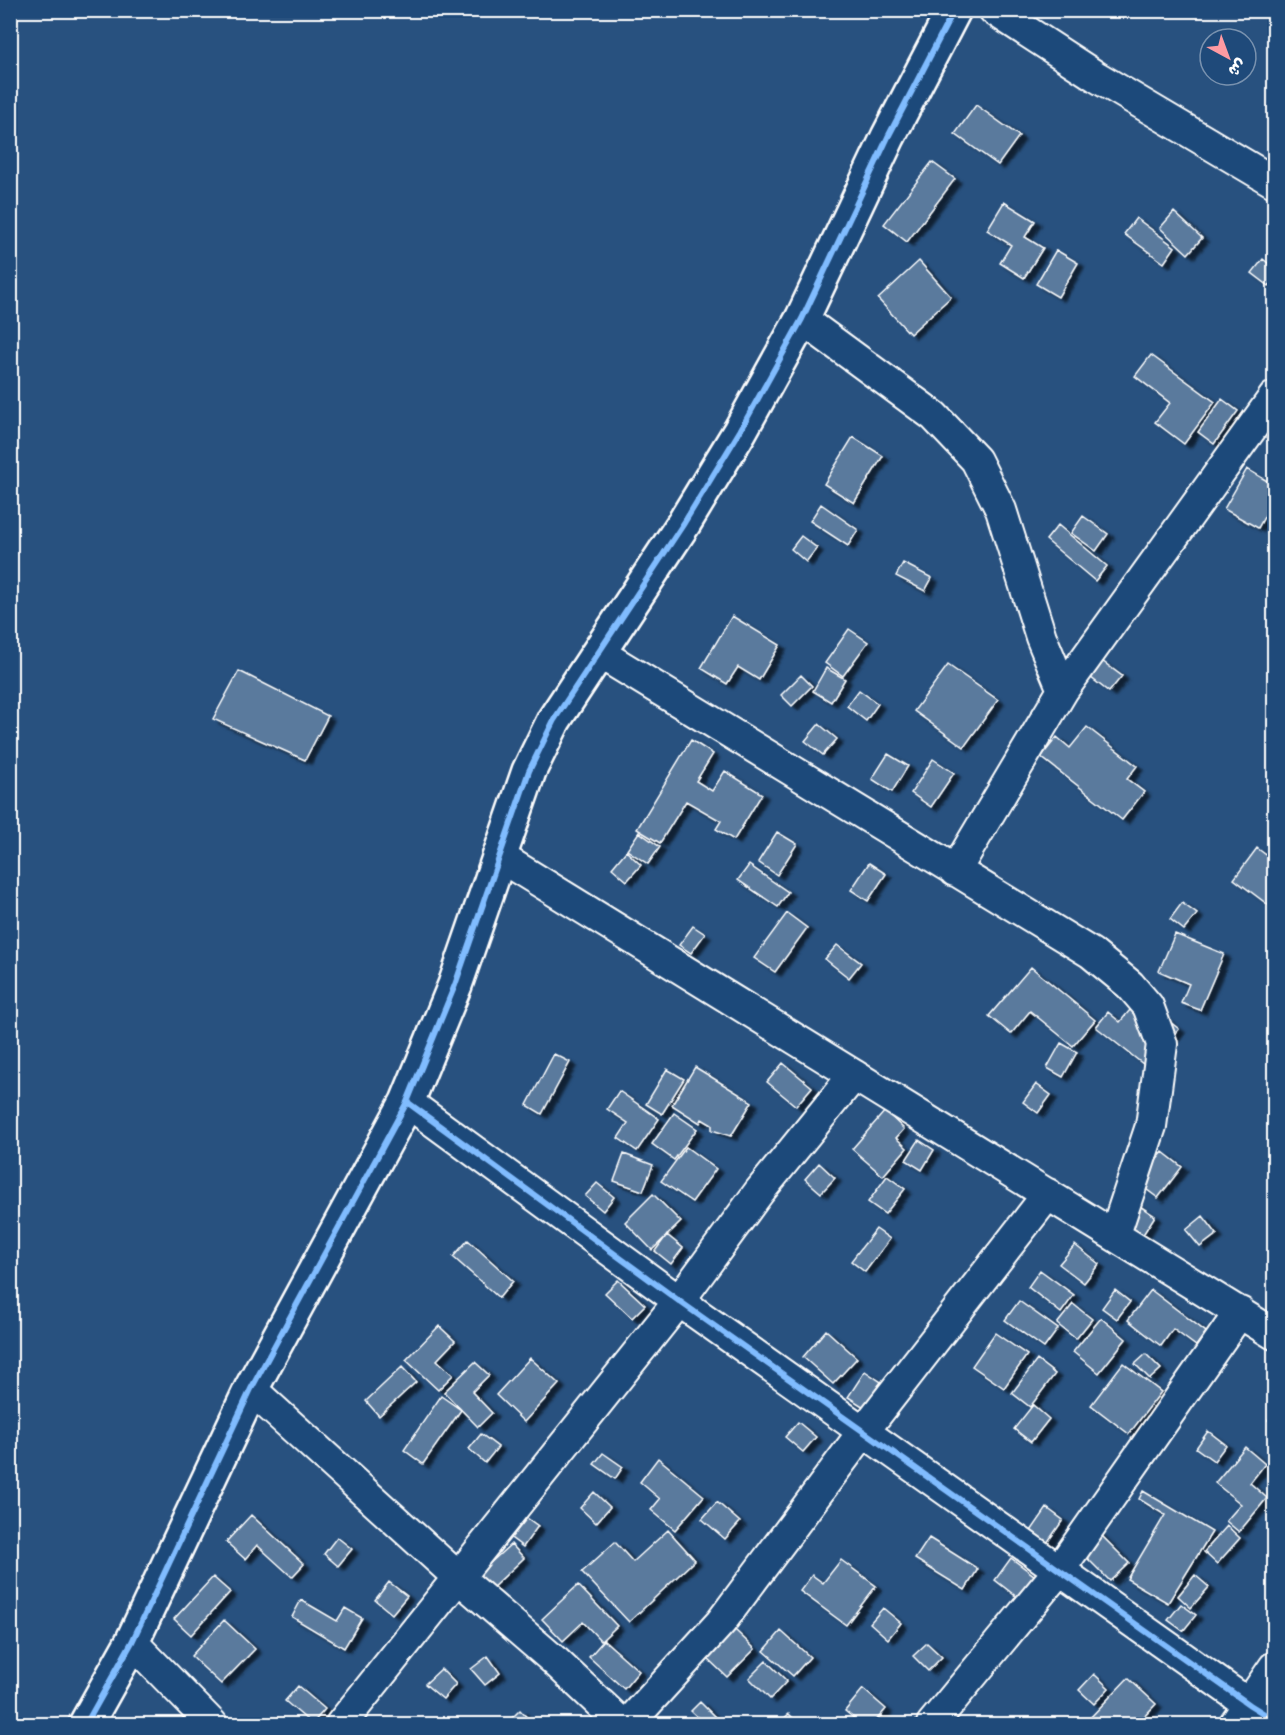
<svg xmlns="http://www.w3.org/2000/svg" width="1285" height="1735" font-family="Dekko,'Playpen Sans Arabic',sans-serif">
	<defs>
		<filter id="shadow"><feDropShadow dx="6" dy="4" stdDeviation="1.5" flood-color="#0009"/></filter>
	</defs>
	<rect width="100%" height="100%" fill="#28517f"/>
	<filter id="ink" filterUnits="userSpaceOnUse"><feTurbulence type="fractalNoise" baseFrequency=".0167" numOctaves="2"/><feDisplacementMap in="SourceGraphic" scale="12" xChannelSelector="R" yChannelSelector="G"/><feConvolveMatrix kernelMatrix="1 2 1 2 8 2 1 2 1" color-interpolation-filters="sRGB"/></filter>
	<g filter="url(#ink)">
		<!-- building -->
		<path fill="#5a7a9d" stroke="#fff" stroke-width="1.5" filter="url(#shadow)" d="M 976,105 L 1019,136 L 998,165 L 955,134 Z
			M 932,162 L 955,179 L 907,242 L 884,224 Z
			M 1004,202 L 1035,221 L 1025,237 L 1043,248 L 1024,278 L 1000,263 L 1011,245 L 987,230 Z
			M 1174,212 L 1202,238 L 1188,254 L 1160,228 Z
			M 1136,218 L 1175,247 L 1164,263 L 1124,234 Z
			M 1056,250 L 1078,263 L 1058,297 L 1036,284 Z
			M 1263,259 L 1274,268 L 1274,279 L 1269,286 L 1252,273 Z
			M 919,261 L 951,297 L 910,334 L 878,299 Z
			M 1151,355 L 1215,402 L 1184,444 L 1155,422 L 1170,403 L 1135,376 Z
			M 1222,399 L 1238,411 L 1214,444 L 1198,432 Z
			M 853,437 L 883,456 L 854,503 L 824,484 Z
			M 1247,469 L 1274,485 L 1274,499 L 1258,528 L 1224,509 Z
			M 821,504 L 858,530 L 848,546 L 810,521 Z
			M 1083,516 L 1108,534 L 1096,551 L 1071,533 Z
			M 1058,525 L 1107,566 L 1095,581 L 1046,540 Z
			M 801,536 L 817,548 L 806,562 L 791,549 Z
			M 903,563 L 932,578 L 925,591 L 896,576 Z
			M 732,616 L 780,645 L 759,680 L 738,667 L 727,684 L 701,668 Z
			M 849,629 L 868,642 L 843,676 L 825,663 Z
			M 1102,661 L 1122,676 L 1109,692 L 1090,677 Z
			M 948,665 L 998,700 L 964,747 L 914,711 Z
			M 826,668 L 845,679 L 831,702 L 813,691 Z
			M 239,671 L 328,716 L 305,760 L 213,719 Z
			M 801,675 L 812,686 L 792,706 L 781,695 Z
			M 859,690 L 878,704 L 866,721 L 847,706 Z
			M 819,724 L 837,739 L 823,755 L 805,741 Z
			M 1087,727 L 1137,766 L 1127,779 L 1144,792 L 1122,820 L 1041,757 L 1057,737 L 1070,748 Z
			M 691,740 L 713,754 L 696,781 L 712,791 L 725,771 L 762,794 L 734,840 L 716,829 L 721,821 L 686,801 L 660,843 L 637,829 Z
			M 888,754 L 908,766 L 892,792 L 872,779 Z
			M 933,759 L 954,773 L 931,807 L 911,793 Z
			M 639,832 L 660,847 L 648,864 L 627,850 Z
			M 777,832 L 797,844 L 777,875 L 758,862 Z
			M 1257,848 L 1274,861 L 1274,903 L 1271,907 L 1234,879 Z
			M 626,851 L 641,865 L 627,881 L 612,868 Z
			M 869,863 L 886,874 L 868,901 L 851,890 Z
			M 749,865 L 788,892 L 778,907 L 738,880 Z
			M 1182,903 L 1197,914 L 1184,930 L 1170,919 Z
			M 787,913 L 807,928 L 775,972 L 754,958 Z
			M 693,926 L 705,934 L 691,953 L 679,945 Z
			M 1175,934 L 1224,954 L 1200,1010 L 1181,1003 L 1189,984 L 1159,971 Z
			M 837,945 L 861,963 L 849,978 L 825,959 Z
			M 1031,967 L 1095,1020 L 1073,1046 L 1030,1011 L 1011,1034 L 989,1016 Z
			M 1140,998 L 1179,1029 L 1148,1068 L 1096,1027 L 1108,1012 L 1120,1022 Z
			M 1061,1043 L 1077,1052 L 1063,1077 L 1047,1068 Z
			M 554,1054 L 570,1062 L 542,1114 L 527,1105 Z
			M 783,1063 L 812,1087 L 796,1106 L 767,1082 Z
			M 695,1067 L 752,1102 L 731,1136 L 712,1130 L 712,1125 L 702,1119 L 700,1123 L 672,1105 Z
			M 667,1069 L 684,1079 L 662,1114 L 646,1104 Z
			M 1036,1084 L 1051,1095 L 1038,1113 L 1023,1102 Z
			M 619,1091 L 659,1119 L 637,1151 L 618,1138 L 628,1123 L 607,1109 Z
			M 885,1111 L 904,1129 L 896,1138 L 907,1148 L 883,1176 L 852,1149 Z
			M 674,1113 L 697,1129 L 674,1160 L 652,1144 Z
			M 919,1140 L 934,1150 L 922,1170 L 906,1160 Z
			M 686,1147 L 716,1169 L 692,1202 L 661,1181 Z
			M 1163,1152 L 1182,1167 L 1158,1198 L 1138,1183 Z
			M 624,1154 L 653,1165 L 643,1191 L 614,1181 Z
			M 819,1163 L 835,1178 L 821,1193 L 805,1179 Z
			M 887,1176 L 905,1189 L 885,1214 L 868,1202 Z
			M 597,1183 L 614,1197 L 603,1211 L 585,1196 Z
			M 653,1194 L 681,1222 L 652,1250 L 625,1222 Z
			M 1129,1199 L 1155,1216 L 1135,1247 L 1109,1229 Z
			M 1203,1216 L 1217,1234 L 1200,1247 L 1186,1230 Z
			M 876,1229 L 890,1239 L 865,1272 L 851,1261 Z
			M 667,1235 L 683,1248 L 671,1264 L 655,1251 Z
			M 468,1240 L 513,1281 L 499,1298 L 453,1257 Z
			M 1075,1245 L 1099,1264 L 1084,1283 L 1059,1264 Z
			M 1040,1270 L 1074,1295 L 1061,1313 L 1028,1287 Z
			M 618,1280 L 645,1305 L 632,1318 L 605,1293 Z
			M 1115,1290 L 1130,1302 L 1117,1319 L 1102,1308 Z
			M 1151,1290 L 1206,1332 L 1196,1346 L 1173,1329 L 1161,1346 L 1128,1320 Z
			M 1019,1301 L 1058,1329 L 1044,1348 L 1005,1320 Z
			M 1073,1304 L 1092,1319 L 1076,1339 L 1057,1324 Z
			M 1101,1318 L 1126,1339 L 1099,1373 L 1073,1352 Z
			M 439,1326 L 455,1341 L 437,1360 L 453,1375 L 438,1390 L 406,1360 Z
			M 826,1330 L 857,1358 L 833,1384 L 803,1357 Z
			M 995,1333 L 1027,1355 L 1004,1388 L 972,1366 Z
			M 1146,1354 L 1161,1369 L 1150,1379 L 1135,1364 Z
			M 530,1358 L 559,1384 L 524,1422 L 496,1395 Z
			M 1037,1360 L 1055,1374 L 1030,1407 L 1012,1393 Z
			M 475,1362 L 489,1375 L 472,1392 L 492,1413 L 478,1427 L 444,1392 Z
			M 1123,1363 L 1161,1392 L 1129,1434 L 1091,1405 Z
			M 402,1367 L 416,1382 L 379,1416 L 366,1401 Z
			M 865,1371 L 881,1382 L 864,1407 L 848,1397 Z
			M 441,1396 L 461,1410 L 423,1464 L 404,1450 Z
			M 1033,1405 L 1049,1419 L 1031,1442 L 1014,1429 Z
			M 1274,1410 L 1274,1424 L 1268,1420 Z
			M 798,1422 L 816,1437 L 803,1452 L 785,1437 Z
			M 1208,1431 L 1226,1445 L 1214,1461 L 1196,1448 Z
			M 481,1434 L 498,1447 L 485,1463 L 469,1449 Z
			M 1245,1447 L 1265,1464 L 1250,1483 L 1267,1498 L 1239,1532 L 1226,1521 L 1241,1504 L 1215,1483 Z
			M 603,1453 L 623,1467 L 615,1479 L 594,1464 Z
			M 658,1458 L 704,1496 L 675,1530 L 651,1510 L 660,1499 L 640,1482 Z
			M 1143,1491 L 1212,1532 L 1168,1603 L 1127,1579 L 1165,1515 L 1139,1499 Z
			M 594,1492 L 610,1507 L 596,1523 L 580,1508 Z
			M 717,1502 L 740,1522 L 725,1539 L 702,1519 Z
			M 1047,1508 L 1063,1520 L 1047,1543 L 1031,1531 Z
			M 251,1515 L 304,1564 L 292,1577 L 257,1545 L 245,1559 L 226,1542 Z
			M 527,1518 L 538,1526 L 523,1547 L 511,1538 Z
			M 1227,1526 L 1240,1538 L 1217,1564 L 1204,1552 Z
			M 668,1530 L 695,1560 L 629,1622 L 582,1572 L 615,1542 L 633,1562 Z
			M 1097,1531 L 1129,1563 L 1110,1581 L 1079,1550 Z
			M 337,1537 L 352,1549 L 338,1566 L 324,1554 Z
			M 929,1538 L 978,1569 L 965,1590 L 915,1559 Z
			M 511,1544 L 524,1558 L 489,1591 L 476,1576 Z
			M 1011,1558 L 1039,1579 L 1022,1601 L 995,1580 Z
			M 841,1560 L 876,1586 L 846,1625 L 800,1591 L 812,1575 L 823,1583 Z
			M 1195,1575 L 1209,1587 L 1191,1608 L 1178,1596 Z
			M 213,1577 L 230,1592 L 191,1635 L 174,1619 Z
			M 389,1582 L 407,1596 L 392,1614 L 375,1600 Z
			M 578,1585 L 617,1626 L 601,1641 L 583,1622 L 563,1641 L 542,1619 Z
			M 301,1600 L 337,1621 L 345,1608 L 362,1618 L 344,1648 L 292,1617 Z
			M 1181,1604 L 1196,1615 L 1183,1631 L 1168,1620 Z
			M 883,1608 L 901,1623 L 888,1639 L 870,1623 Z
			M 224,1620 L 255,1649 L 221,1684 L 191,1656 Z
			M 735,1630 L 755,1649 L 727,1677 L 708,1659 Z
			M 781,1631 L 810,1657 L 793,1676 L 764,1651 Z
			M 604,1640 L 639,1671 L 624,1689 L 589,1657 Z
			M 927,1643 L 942,1657 L 928,1671 L 913,1656 Z
			M 488,1656 L 500,1673 L 485,1685 L 471,1669 Z
			M 766,1661 L 787,1681 L 770,1699 L 749,1678 Z
			M 441,1669 L 456,1684 L 443,1699 L 425,1684 Z
			M 1094,1674 L 1109,1688 L 1094,1704 L 1079,1690 Z
			M 1128,1678 L 1156,1704 L 1137,1724 L 1095,1724 L 1089,1719 Z
			M 298,1686 L 325,1709 L 312,1724 L 285,1701 Z
			M 863,1689 L 886,1709 L 873,1724 L 861,1724 L 845,1711 Z
			M 700,1702 L 717,1719 L 711,1724 L 705,1724 L 691,1711 Z
			M 520,1710 L 533,1724 L 508,1722 Z
			M 789,1714 L 799,1724 L 777,1724 Z"/>
		<g fill="none" stroke-linecap="round" stroke-linejoin="round">
			<!-- minor casing -->
			<g stroke="#fff" stroke-width="34">
				<path id="minor" d="M 994,10 L 1097,77 L 1274,182
					M 802,319 L 934,416 L 976,460 L 1001,510 L 1041,637 L 1063,690
					M 598,652 L 1091,953 L 1130,985 L 1148,1006 L 1162,1044 L 1151,1126 L 1115,1234
					M 500,857 L 1274,1334
					M 955,871 L 1063,690 L 1274,397
					M 407,1102 L 679,1301 L 1250,1705 L 1274,1720
					M 251,1389 L 460,1579 L 555,1661 L 622,1724
					M 132,1642 L 212,1724
					M 341,1724 L 679,1301 L 759,1192 L 854,1075
					M 628,1724 L 721,1622 L 863,1432 L 1048,1194
					M 932,1724 L 1060,1569 L 1240,1312
					M 1235,1724 L 1274,1667"/>
			</g>
			<!-- tertiary casing -->
			<g stroke="#fff" stroke-width="38">
				<path id="tertiary" d="M 86,1724 L 132,1642 L 251,1389 L 407,1102 L 455,985 L 529,771 L 554,720 L 684,523 L 740,431 L 802,319 L 888,137 L 954,10"/>
			</g>
			<!-- minor -->
			<use href="#minor" stroke="#1f4a7a" stroke-width="30"/>
			<!-- tertiary -->
			<use href="#tertiary" stroke="#1f4a7a" stroke-width="33"/>
			<!-- cycleway casing -->
			<g stroke="#1f4a7a" stroke-width="10">
				<path id="cycleway" d="M 407,1102 L 679,1301 L 1250,1705 L 1274,1720
					M 86,1724 L 132,1642 L 251,1389 L 407,1102 L 455,985 L 529,771 L 554,720 L 684,523 L 740,431 L 802,319 L 888,137 L 954,10"/>
			</g>
			<!-- cycleway -->
			<use href="#cycleway" stroke="#80bcff" stroke-width="6"/>
		</g>
	</g>
	<!-- margin -->
	<rect width="1285" height="1735" fill="none" stroke="#1f4a7a" stroke-width="36"/>
	<rect x="18" y="18" width="1249" height="1699" fill="none" stroke="#fff" stroke-width="2" filter="url(#ink)"/>
	<!-- north arrow -->
	<g transform="translate(1228 57) rotate(139)"><circle r="28" fill="#1f4a7a" stroke="#7992af" stroke-width="1.5"/>
	<path d="M0-4.5L10 22L0 15L-10 22Z" fill="#ff9aa2"/>
	<text y="-9" font-size="16" font-weight="bold" text-anchor="middle" fill="#ffffff">ش</text>
	</g>
</svg>
